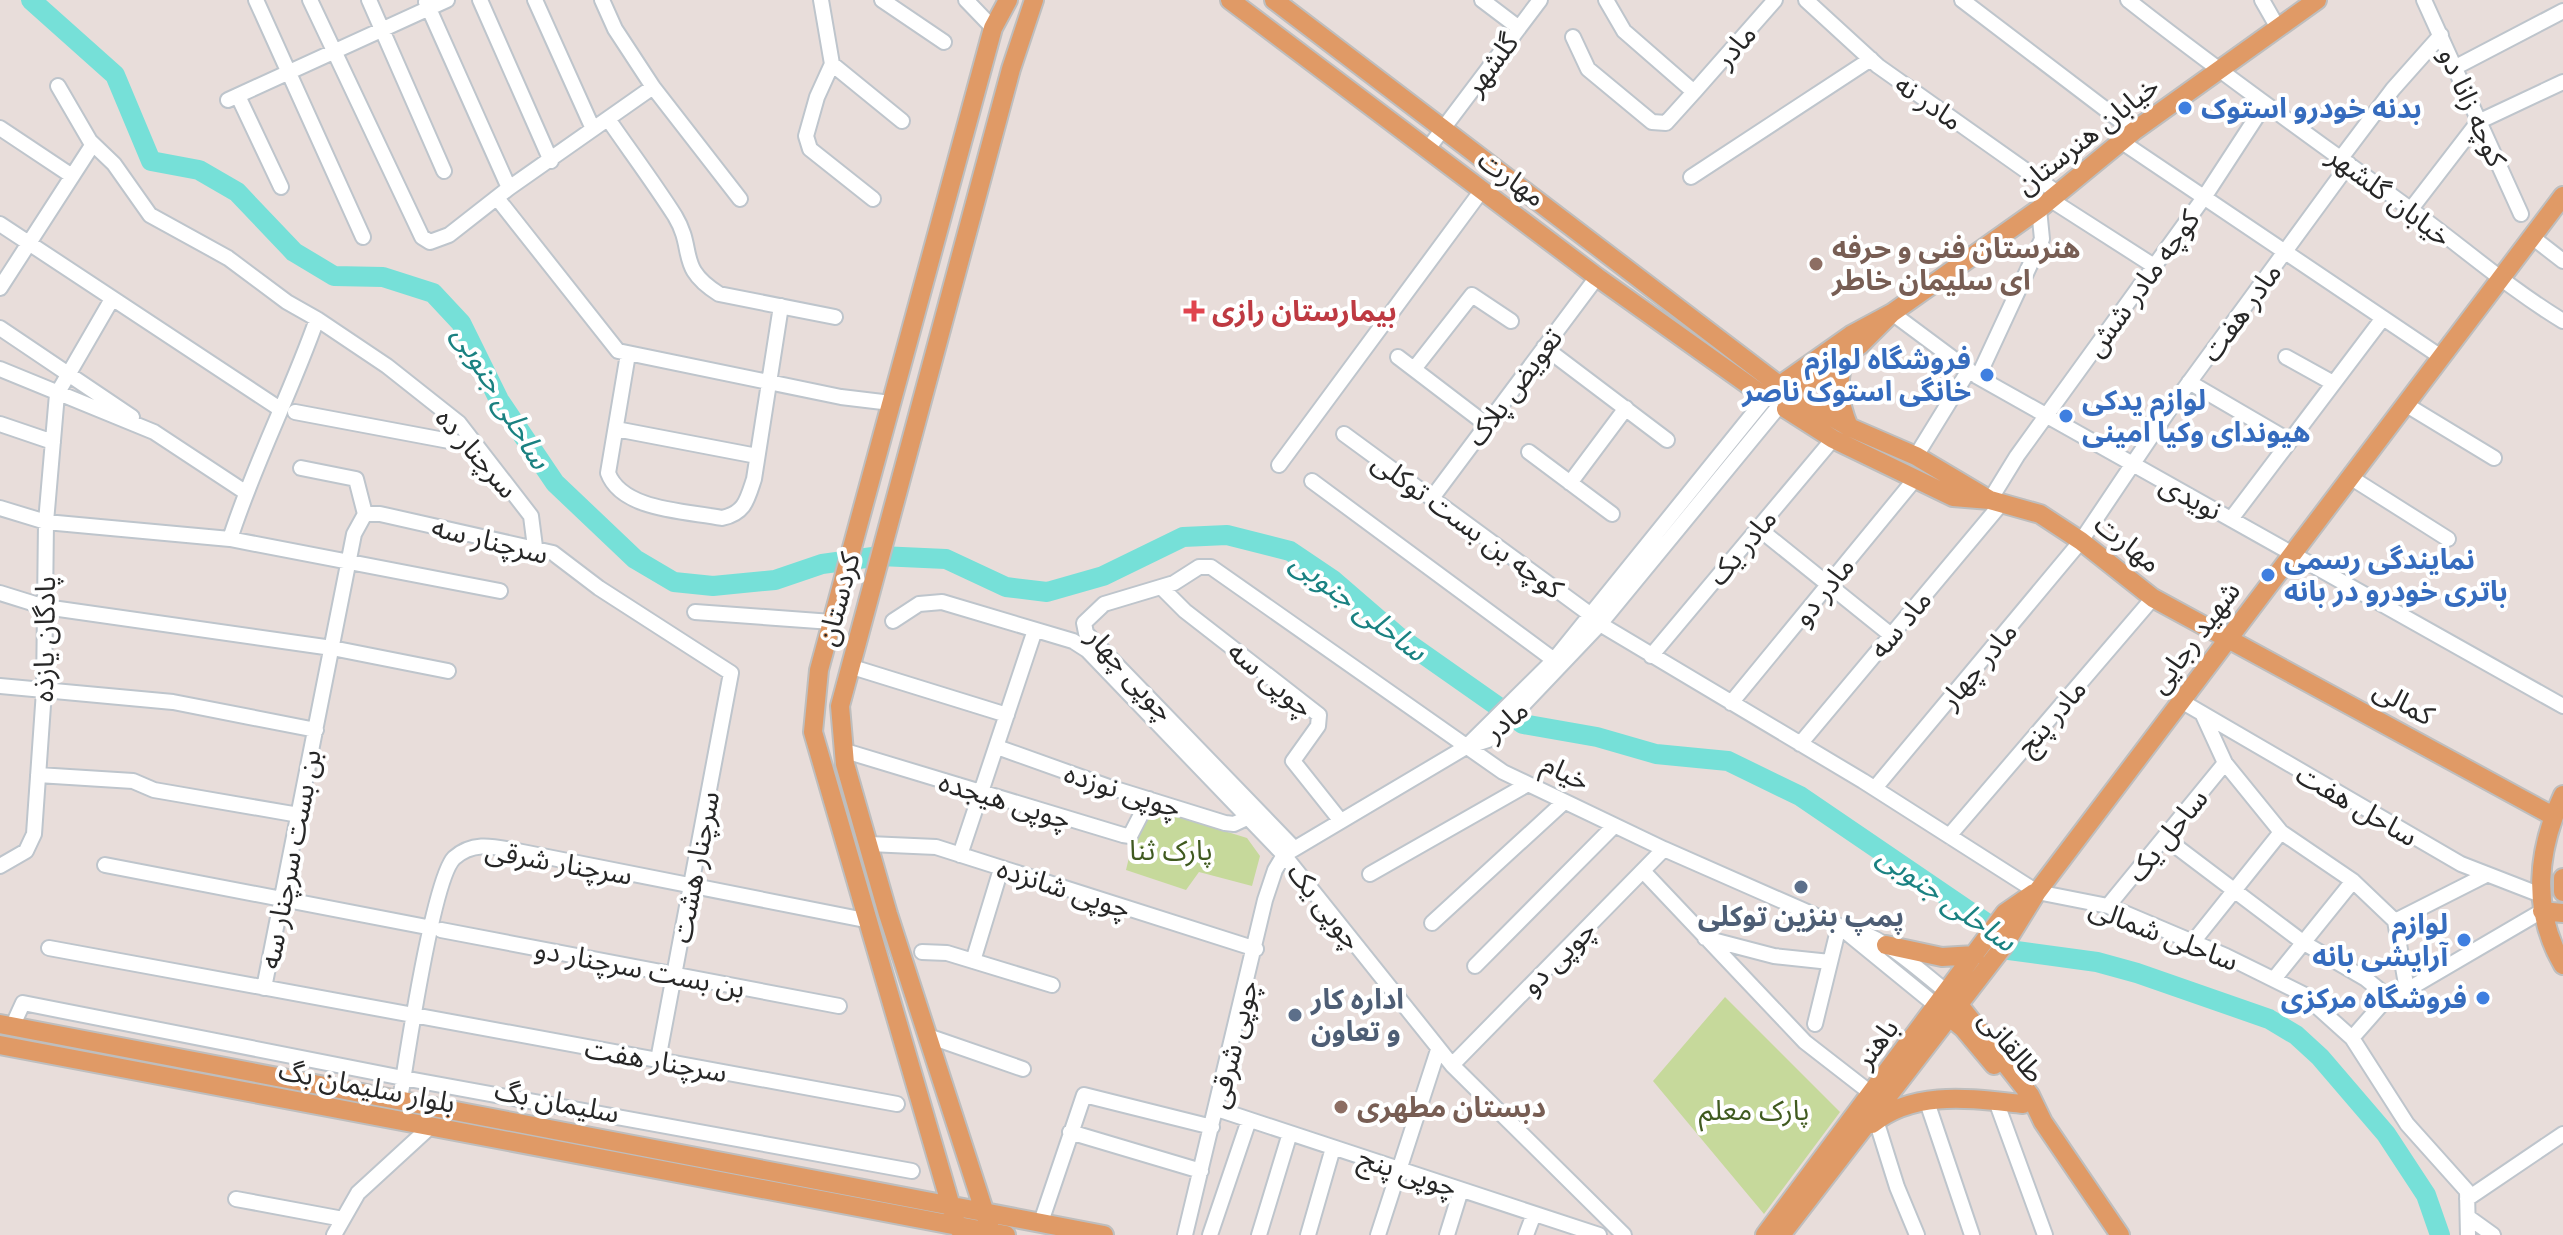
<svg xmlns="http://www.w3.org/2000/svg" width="2563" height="1235" font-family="Figtree,'Noto Sans Arabic',sans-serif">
	<rect width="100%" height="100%" fill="#e8ddda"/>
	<!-- green -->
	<path fill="#c6d99b" d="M 1150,808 L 1247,838 L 1260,856 L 1252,886 L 1199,872 L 1186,890 L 1126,870 L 1132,845 Z
		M 1725,997 L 1840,1112 L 1764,1214 L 1653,1081 Z"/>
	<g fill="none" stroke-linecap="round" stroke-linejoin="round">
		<!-- river -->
		<path stroke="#76e0d8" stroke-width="20" d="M 31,0 L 115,75 L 151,161 L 199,170 L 237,192 L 294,252 L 334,276 L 383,277 L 433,293 L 461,323 L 499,400 L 555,483 L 635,559 L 674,582 L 713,586 L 775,580 L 822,564 L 880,556 L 946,559 L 1006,587 L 1047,592 L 1103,576 L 1183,537 L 1227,535 L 1290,551 L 1333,580 L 1399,637 L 1523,724 L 1597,737 L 1656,754 L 1728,761 L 1800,796 L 1985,922 L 2009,950 L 2097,962 L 2137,973 L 2269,1019 L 2296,1035 L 2320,1057 L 2386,1134 L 2426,1195 L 2440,1235"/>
		<!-- minor casing -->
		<g stroke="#bec5cc" stroke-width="18">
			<path id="minor" d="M 256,0 L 363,237
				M 310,0 L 422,237 L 430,242 L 449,235 L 509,188 L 653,87
				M 369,0 L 444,171
				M 480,0 L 551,161
				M 535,0 L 593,129
				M 602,0 L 615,29 L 653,87 L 740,199
				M 821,0 L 832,64 L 817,97 L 806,136 L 810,149 L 873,199
				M 882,0 L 944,42
				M 966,0 L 993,28
				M 1482,0 L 1519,28
				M 1806,0 L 1878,66 L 2059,194
				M 1962,0 L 2134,131
				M 2128,0 C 2219,72 2313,138 2406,206 C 2459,244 2507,287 2563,321
				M 2262,0 L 2278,28
				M 2424,0 L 2521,214
				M 426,2 L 509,188
				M 1573,37 L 1588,69 L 1652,122 L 1666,123 L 1694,92 L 1624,31 L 1606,0
				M 832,64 L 902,121
				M 2454,68 L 2563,11
				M 58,86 L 90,141 L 114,164 L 150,215 L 228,258 L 287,302 L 317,319 C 291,393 254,464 230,539
				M 1694,92 L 1775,0
				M 238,96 L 281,187
				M 228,100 L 447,0
				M 608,119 C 630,151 654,183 675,216 C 696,251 676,267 719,294 L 835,317
				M 0,128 L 72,176
				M 2122,142 L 2441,357
				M 1427,150 L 1540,0
				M 2341,158 L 2393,89 L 2441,35
				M 1691,177 L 1871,59
				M 497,198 L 618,351 L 841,397 L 891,403
				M 2051,200 L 2154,266
				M 2039,209 L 2042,239 L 1978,377 L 2563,706
				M 2411,209 L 2478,122 L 2563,82
				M 0,224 L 280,409
				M 2532,237 L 2563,261
				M 0,288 L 93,144
				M 1892,313 L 1978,377
				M 317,319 L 387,366 L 459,423 L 531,516 L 535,547
				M 0,328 L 132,417
				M 1544,347 L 1667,440
				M 628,354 L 608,473 C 622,511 688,511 722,518 C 745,513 747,500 754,479 L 781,306
				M 1398,357 L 1487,425
				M 2286,357 L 2333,383
				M 0,369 L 154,432 L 245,492
				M 1414,369 L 1472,295 L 1511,321
				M 2189,382 L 2290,441
				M 2405,404 L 2494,458
				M 295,412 L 476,446
				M 0,424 L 53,442
				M 616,429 L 757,456
				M 1344,434 L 1591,615
				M 1529,452 L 1612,514
				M 1916,456 L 1969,370
				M 1279,465 L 1482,190
				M 301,468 L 356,479 L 365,514
				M 2350,477 L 2448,539
				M 1312,481 L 1554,660
				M 1570,483 L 1626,408
				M 1432,498 L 1597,277
				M 1990,500 L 2017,456 L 2205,196 L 2265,104
				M 0,508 L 46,522 L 230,539 L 500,591
				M 2231,519 L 2383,318
				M 1758,528 L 1891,635
				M 1161,587 L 1185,611 L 1319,715 L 1318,726 L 1293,761 L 1340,820
				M 0,593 L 45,607 L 332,648 L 448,671
				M 695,612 L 832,622
				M 893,621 L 919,604 L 942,602 L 1073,641 L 1087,650 L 1284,855 L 1452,1065 L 1624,1235
				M 1600,624 L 1863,781 L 2037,892 L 2108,906 L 2226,956 L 2303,994 L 2352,1038 L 2407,1124 L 2467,1191 L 2468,1235
				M 1651,656 L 1833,439
				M 849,666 L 1007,715
				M 0,686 L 173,702 L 316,730
				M 2181,701 L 2461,864 L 2541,895
				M 1731,703 L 1915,479
				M 2203,715 L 2225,763 L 2281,832 L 2353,881 L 2395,921
				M 1800,744 L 2001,504
				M 997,747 L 1109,787 L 1225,823 L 1234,824 L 1249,817
				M 1466,747 L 1554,660 L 1764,400
				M 842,750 L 1123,835 L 1130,836 L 1149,799
				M 38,775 L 133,781 L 154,790 L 299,815
				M 1875,788 L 2081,541 L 2169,410 L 2349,164
				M 1949,836 L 2153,598
				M 2165,838 L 2304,943 L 2366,979 L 2388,997
				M 869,844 L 936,847 L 1256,949
				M 1293,847 L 1086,633 L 1084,623 L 1104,604 L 1174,583 L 1199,567 L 1211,567 L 1503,772 L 1664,849 L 1839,926 C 1883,934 1915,967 1948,993
				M 960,855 L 1035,630
				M 105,865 L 432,928
				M 0,866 L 26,851 L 34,834 L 44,691 L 46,522 L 57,394 L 112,299
				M 1643,871 L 1805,1042 L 1872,1094
				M 1370,874 L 1528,784
				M 2108,906 L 2225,763
				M 2395,921 L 2486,875
				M 2395,921 L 2407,990
				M 1432,923 L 1564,802
				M 1840,927 L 1938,1007
				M 441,930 L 839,1006
				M 1705,938 L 1774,956 L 1830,962
				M 2193,942 L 2281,832
				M 49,948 L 897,1104
				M 922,952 L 947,953 L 1052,985
				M 973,961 L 1001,869
				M 1475,966 L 1614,826
				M 2274,979 L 2353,881
				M 264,988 L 354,534 L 365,514 L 380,514 L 553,553 L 599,588 L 731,673 L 658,1060
				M 1815,1024 L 1839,926
				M 12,1027 L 23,1003 L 403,1078 L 912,1171
				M 928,1036 L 1023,1069
				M 2352,1038 L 2388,997 L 2407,990 L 2542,911
				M 1452,1065 L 1664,849
				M 400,1100 C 406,1061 433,879 454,858 C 472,842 491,846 512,850 L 865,920
				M 1996,1101 L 2045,1235
				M 1927,1102 L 1972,1235
				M 1217,1109 L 1599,1235
				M 1876,1120 L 1897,1187 L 1917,1235
				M 1070,1132 L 1201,1171
				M 236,1199 L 343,1219
				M 2467,1199 L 2563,1134
				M 2468,1217 L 2493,1235
				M 1041,1222 L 1084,1095 L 1212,1127
				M 334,1235 L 358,1193 L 430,1127
				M 1185,1235 L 1265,900 L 1275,870 L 1284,855 L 1466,747 L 1488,740 L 1503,726 L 1600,624 L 1775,411
				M 1210,1235 L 1249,1120
				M 1259,1235 L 1290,1133
				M 1308,1235 L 1333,1148
				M 1378,1235 L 1438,1050
				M 1447,1235 L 1461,1190
				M 1526,1235 L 1534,1214"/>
		</g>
		<!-- major casing -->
		<g stroke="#bebebe" stroke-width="22">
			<path id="major" d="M 1230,0 L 1597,277 L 1764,396
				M 1274,0 L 1775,382
				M 1892,313 L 2039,209 L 2134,131 L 2317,0
				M 1846,354 C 1836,381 1838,401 1849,427
				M 1783,383 L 1851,335 L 1892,313 L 1860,345 L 1792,393
				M 1786,409 L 1833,439 L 1953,497 L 1990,500 L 1916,456 L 1849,427 L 1793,395
				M 1990,500 L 2040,514 L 2081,541 L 2153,598 L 2553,816
				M 2563,795 C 2537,850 2531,910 2563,965
				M 2563,878 L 2563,892
				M 2542,911 L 2563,913
				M 1886,945 L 1942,957 L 1975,955
				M 1952,996 L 2030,1095 L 2043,1122 L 2120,1235
				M 1940,1009 L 1963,1028 L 1994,1065
				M 0,1024 L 1104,1235
				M 0,1045 L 1006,1235
				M 1872,1124 C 1915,1089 1973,1099 2023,1104
				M 957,1227 L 813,732 L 819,670 L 843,581 L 993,28 L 1008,0
				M 991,1232 L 888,914 L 845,764 L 840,706 L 1011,69 L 1034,0
				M 1765,1235 L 2005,913 L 2034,893
				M 1781,1235 L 2003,947 L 2037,892 L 2563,196"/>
		</g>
		<!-- minor -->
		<use href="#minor" stroke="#fff" stroke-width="14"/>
		<!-- major -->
		<use href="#major" stroke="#e09a66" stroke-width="18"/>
	</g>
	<!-- markers -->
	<g fill="#3f7fe0" stroke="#fff" stroke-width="3">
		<circle cx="2185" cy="108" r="8"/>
		<circle cx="1987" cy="375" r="8"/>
		<circle cx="2066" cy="416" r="8"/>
		<circle cx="2268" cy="575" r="8"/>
		<circle cx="2464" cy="940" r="8"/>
		<circle cx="2483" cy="998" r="8"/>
	</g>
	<g fill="#8d6e63" stroke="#fff" stroke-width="3">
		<circle cx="1816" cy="264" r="8"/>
		<circle cx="1341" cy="1107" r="8"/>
	</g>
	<path fill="#e0444e" stroke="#fff" stroke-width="3" d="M1190 299h8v8h8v8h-8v8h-8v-8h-8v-8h8z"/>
	<g fill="#5c6f8a" stroke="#fff" stroke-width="3">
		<circle cx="1801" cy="887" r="8"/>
		<circle cx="1295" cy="1015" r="8"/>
	</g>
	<g text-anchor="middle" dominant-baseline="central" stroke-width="8" stroke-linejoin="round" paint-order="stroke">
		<!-- street labels -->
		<g font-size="28" fill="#272727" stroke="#fff">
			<text transform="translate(1735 46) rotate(-49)">مادر</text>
			<text transform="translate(1491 64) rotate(-53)">گلشهر</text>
			<text transform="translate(1929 102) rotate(35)">مادر نه</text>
			<text transform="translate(2473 107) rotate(66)">کوچه زانا دو</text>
			<text transform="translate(2087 135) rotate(-38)">خیابان هنرستان</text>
			<text transform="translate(1512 178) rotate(36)">مهارت</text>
			<text transform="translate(2390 196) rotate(37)">خیابان گلشهر</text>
			<text transform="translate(2142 283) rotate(-54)">کوچه مادر شش</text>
			<text transform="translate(2241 312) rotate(-54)">مادر هفت</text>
			<text transform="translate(1514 387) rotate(-53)">تعویض پلاک</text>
			<text transform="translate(477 453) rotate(49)">سرچنار ده</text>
			<text transform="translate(2191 497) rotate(28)">نویدی</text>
			<text transform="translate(1468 525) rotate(36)">کوچه بن بست توکلی</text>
			<text transform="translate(490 540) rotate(14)">سرچنار سه</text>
			<text transform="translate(2128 543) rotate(38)">مهارت</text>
			<text transform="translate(1742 547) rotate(-50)">مادر یک</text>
			<text transform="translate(1823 591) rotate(-51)">مادر دو</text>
			<text transform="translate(838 599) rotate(-75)">کردستان</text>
			<text transform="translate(1900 624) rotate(-50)">ماد سه</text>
			<text transform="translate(2194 637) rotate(-53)">شهید رجایی</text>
			<text transform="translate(44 639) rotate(-89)">پادگان یازذه</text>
			<text transform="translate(1978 665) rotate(-50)">مادر چهار</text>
			<text transform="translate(1131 674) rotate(48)">چوپی چهار</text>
			<text transform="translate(1271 679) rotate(40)">چوپی سه</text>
			<text transform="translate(2404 702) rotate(29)">کمالی</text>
			<text transform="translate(2051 717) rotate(-49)">مادر پنج</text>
			<text transform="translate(1506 720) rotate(-39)">مادر</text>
			<text transform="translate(1566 772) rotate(26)">خیام</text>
			<text transform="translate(1123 790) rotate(18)">چوپی نوزده</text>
			<text transform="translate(1005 800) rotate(17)">چوپی هیجده</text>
			<text transform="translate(2357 805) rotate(30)">ساحل هفت</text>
			<text transform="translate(2167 835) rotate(-51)">ساحل یک</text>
			<text transform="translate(290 859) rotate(-79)">بن بست سرچنار سه</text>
			<text transform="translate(559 862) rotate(10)">سرچنار شرقی</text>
			<text transform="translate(695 867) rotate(-79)">سرچنار هشت</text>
			<text transform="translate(1064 888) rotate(18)">چوپی شانزده</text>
			<text transform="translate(1325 906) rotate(52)">چوپی یک</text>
			<text transform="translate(2164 934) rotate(21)">ساحلی شمالی</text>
			<text transform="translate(1558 957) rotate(-45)">چوپی دو</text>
			<text transform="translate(640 968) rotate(11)">بن بست سرچنار دو</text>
			<text transform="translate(1876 1043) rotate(-53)">باهنر</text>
			<text transform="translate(1233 1044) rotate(-76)">چوپی شرقی</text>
			<text transform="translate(2012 1046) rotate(50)">طالقانی</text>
			<text transform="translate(656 1060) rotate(10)">سرچنار هفت</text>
			<text transform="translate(367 1086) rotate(11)">بلوار سلیمان بگ</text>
			<text transform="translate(557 1101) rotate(11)">سلیمان بگ</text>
			<text transform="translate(1408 1172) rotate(18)">چوپی پنج</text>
		</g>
		<!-- shop labels -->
		<g font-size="28" font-weight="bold" fill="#366cbe" stroke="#fff" text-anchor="start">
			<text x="2201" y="108">بدنه خودرو استوک</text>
			<text x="1971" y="359" text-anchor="end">فروشگاه لوازم<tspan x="1971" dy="32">خانگى استوک ناصر</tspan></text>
			<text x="2082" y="400">لوازم یدکى<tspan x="2082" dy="32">هیونداى وکیا امینى</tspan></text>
			<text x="2284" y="559">نمایندگی رسمی<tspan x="2284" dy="32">باتری خودرو در بانه</tspan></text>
			<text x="2448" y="924" text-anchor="end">لوازم<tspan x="2448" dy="32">آرایشی بانه</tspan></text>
			<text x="2467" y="998" text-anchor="end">فروشگاه مرکزى</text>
		</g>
		<!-- education labels -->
		<g font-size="28" font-weight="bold" fill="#785e54" stroke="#fff" text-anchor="start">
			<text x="1832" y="248">هنرستان فنی و حرفه<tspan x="1832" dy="32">ای سلیمان خاطر</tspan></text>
			<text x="1357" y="1107">دبستان مطهری</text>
		</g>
		<!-- health labels -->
		<g font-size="28" font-weight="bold" fill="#be3a42" stroke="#fff" text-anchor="start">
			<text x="1212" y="311">بیمارستان رازی</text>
		</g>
		<!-- park labels -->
		<g font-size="28" fill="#405a20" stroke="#fff">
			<text x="1171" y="850">پارک ثنا</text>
			<text x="1754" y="1110">پارک معلم</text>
		</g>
		<!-- service labels -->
		<g font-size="28" font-weight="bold" fill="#4e5e75" stroke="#fff">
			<text x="1801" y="916">پمپ بنزین توکلی</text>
			<text x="1311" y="999" text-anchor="start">اداره کار<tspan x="1311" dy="32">و تعاون</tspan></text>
		</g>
		<!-- water labels -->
		<g font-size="30" font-style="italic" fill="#1a8181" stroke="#fff">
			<text transform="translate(502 397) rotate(59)">ساحلی جنوبی</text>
			<text transform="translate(1359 606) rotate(37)">ساحلی جنوبی</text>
			<text transform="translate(1947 898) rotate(35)">ساحلی جنوبی</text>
		</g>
	</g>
</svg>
